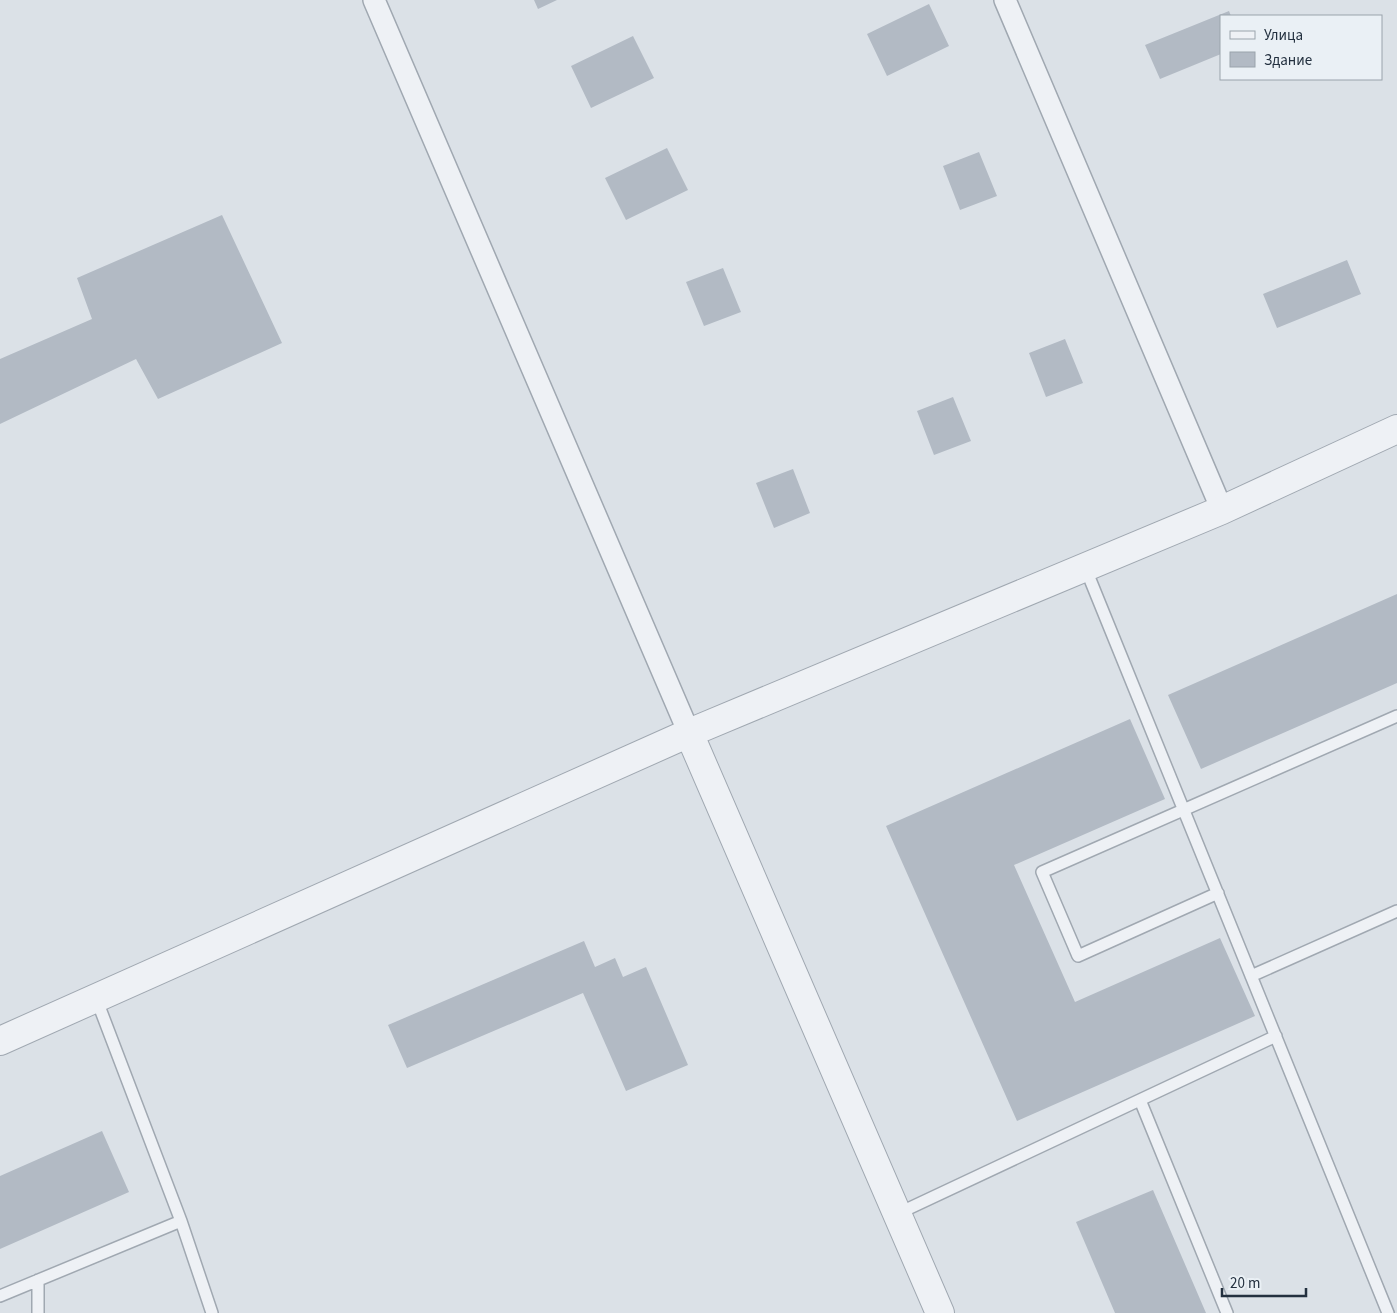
<svg xmlns="http://www.w3.org/2000/svg" width="1397" height="1313" font-family="'Source Sans 3',sans-serif">
	<rect width="100%" height="100%" fill="#dbe1e7"/>
	<!-- building -->
	<path fill="#b2bac4" d="M 534,0 L 557,0 L 538,9 Z
		M 929,4 L 949,46 L 887,76 L 867,34 Z
		M 1229,11 L 1231,16 L 1221,16 L 1221,54 L 1160,79 L 1145,45 Z
		M 633,36 L 654,78 L 591,108 L 571,66 Z
		M 667,148 L 688,190 L 626,220 L 605,178 Z
		M 979,152 L 997,196 L 960,210 L 943,166 Z
		M 222,215 L 282,343 L 158,399 L 136,359 L 0,424 L 0,359 L 92,319 L 77,278 Z
		M 1347,260 L 1361,294 L 1277,328 L 1263,294 Z
		M 723,268 L 741,312 L 704,326 L 686,282 Z
		M 1065,339 L 1083,383 L 1046,397 L 1029,353 Z
		M 953,397 L 971,441 L 934,455 L 917,411 Z
		M 793,469 L 810,513 L 774,528 L 756,483 Z
		M 1397,594 L 1397,683 L 1201,769 L 1168,695 Z
		M 1130,719 L 1165,799 L 1014,865 L 1075,1002 L 1220,938 L 1255,1016 L 1017,1121 L 886,826 Z
		M 584,941 L 595,967 L 615,958 L 623,977 L 646,967 L 688,1065 L 626,1091 L 583,993 L 407,1068 L 388,1025 Z
		M 102,1131 L 129,1192 L 0,1249 L 0,1176 Z
		M 1153,1190 L 1206,1313 L 1115,1313 L 1076,1222 Z"/>
	<g fill="none" stroke-linecap="round" stroke-linejoin="round">
		<!-- service casing -->
		<g stroke="#a0a8b1" stroke-width="14">
			<path id="service" d="M 1085,567 L 1388,1313
				M 1218,893 L 1078,956 L 1042,872 L 1397,716
				M 1251,976 L 1397,911
				M 96,998 L 181,1221 L 212,1313
				M 1140,1100 L 1227,1313
				M 897,1214 L 1276,1036
				M 38,1280 L 38,1313
				M 0,1296 L 181,1221"/>
		</g>
		<!-- minor casing -->
		<g stroke="#a0a8b1" stroke-width="24">
			<path id="minor" d="M 374,0 L 689,733
				M 1005,0 L 1222,510"/>
		</g>
		<!-- tertiary casing -->
		<g stroke="#a0a8b1" stroke-width="30">
			<path id="tertiary" d="M 689,733 L 940,1313
				M 0,1041 L 689,733 L 1222,510 L 1397,429"/>
		</g>
		<!-- service -->
		<use href="#service" stroke="#eef1f5" stroke-width="11"/>
		<!-- minor -->
		<use href="#minor" stroke="#eef1f5" stroke-width="21"/>
		<!-- tertiary -->
		<use href="#tertiary" stroke="#eef1f5" stroke-width="28"/>
	</g>
	<!-- legend -->
	<rect x="1220" y="15" width="162" height="65" fill="#eaf0f5" stroke="#9aa3ac"/>
	<rect x="1230" y="31" width="25" height="8" fill="#eef1f5" stroke="#9aa3ac"/>
	<text x="1264" y="40" font-size="15" fill="#23303f">Улица</text>
	<rect x="1230" y="52" width="25" height="15" fill="#b2bac4" stroke="#9aa3ac"/>
	<text x="1264" y="65" font-size="15" fill="#23303f">Здание</text>
	<!-- scale -->
	<path d="M1222 1288v8h84v-8" fill="none" stroke="#23303f" stroke-width="2.5"/>
	<text x="1230" y="1288" font-size="15" fill="#23303f" stroke="#eaf0f5" stroke-width="4" paint-order="stroke">20 m</text>
</svg>
